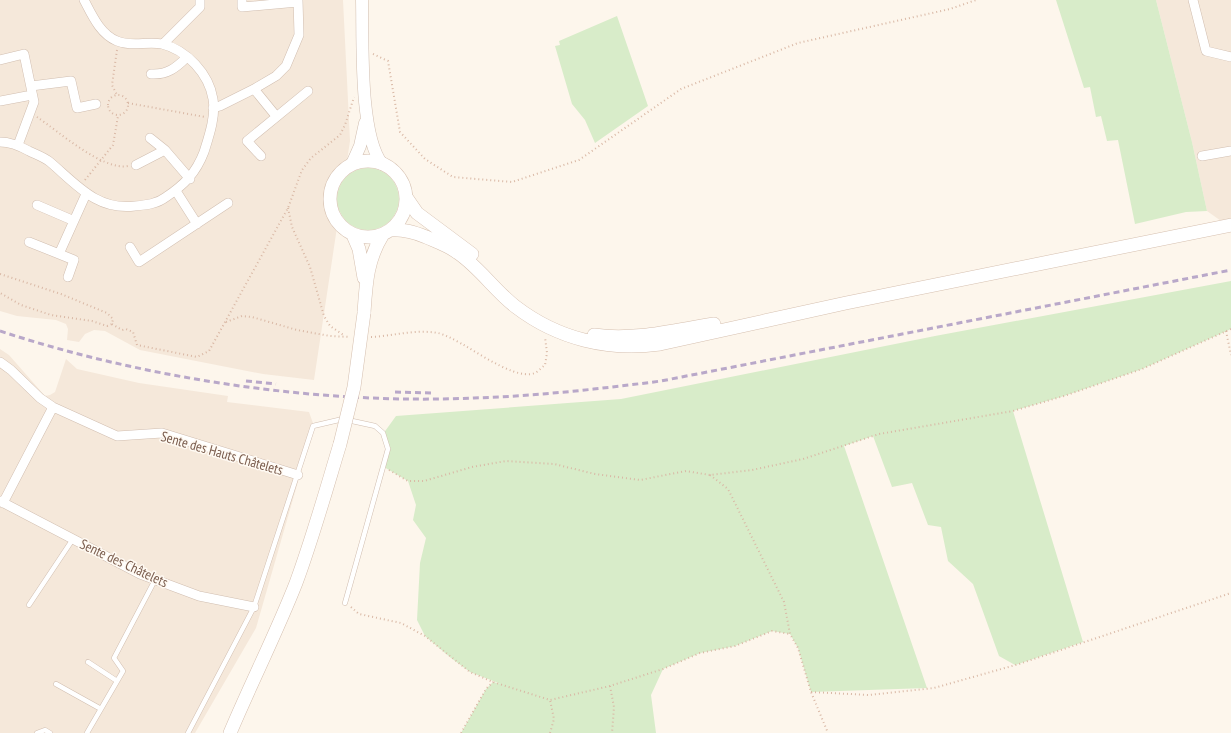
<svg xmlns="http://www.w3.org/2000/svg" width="1231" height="733" font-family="'PT Sans Narrow',sans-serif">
	<rect width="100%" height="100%" fill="#fdf6ec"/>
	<!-- residential -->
	<path fill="#f5e8da" d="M 0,0 L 343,0 L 350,141 L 314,380 L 263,374 L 140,350 L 105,331 L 94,330 L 85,334 L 79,342 L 67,340 L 68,329 L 66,324 L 56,320 L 17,316 L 0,311 Z
		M 1156,0 L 1231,0 L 1231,228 L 1207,211 L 1192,142 Z
		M 0,349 L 9,355 L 45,396 L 50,395 L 55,392 L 66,359 L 77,369 L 139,383 L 228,396 L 227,402 L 309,412 L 314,426 L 256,628 L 195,733 L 0,733 Z"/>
	<!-- green -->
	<path fill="#d8ecc9" d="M 1056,0 L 1156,0 L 1192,142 L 1207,211 L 1186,212 L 1135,224 L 1118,140 L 1107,141 L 1101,116 L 1096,117 L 1090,87 L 1084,88 Z
		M 617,16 L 648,106 L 595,143 L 585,120 L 572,104 L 555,46 L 560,45 L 559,41 Z
		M337 199a31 31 0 1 1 62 0a31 31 0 1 1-62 0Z
		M 1231,281 L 1231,329 L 1142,369 L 1064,396 L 1013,411 L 1083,642 L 1015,665 L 999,656 L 973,584 L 948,561 L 941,527 L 928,525 L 912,483 L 892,487 L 873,436 L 844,446 L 927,688 L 811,692 L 798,648 L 790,634 L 772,631 L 735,646 L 700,653 L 663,669 L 651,695 L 656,733 L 461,733 L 486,689 L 493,682 L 501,684 L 470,672 L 451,658 L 425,636 L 417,620 L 420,563 L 426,538 L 413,520 L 416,505 L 408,481 L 384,467 L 388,449 L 383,434 L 396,416 L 621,399 L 935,336 Z"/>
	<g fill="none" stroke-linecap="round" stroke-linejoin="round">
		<!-- service casing -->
		<g stroke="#d1beb0" stroke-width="5.5">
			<path id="service" d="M 29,605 L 73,539
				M 88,662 L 117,681
				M 56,684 L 101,709
				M 37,733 L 45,730 L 50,733
				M 87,733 L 123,671 L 114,658 L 155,580
				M 188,733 L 254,607 L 313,426 L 343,419 L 375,426 L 383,433 L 388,449 L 345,603"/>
		</g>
		<!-- minor casing -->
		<g stroke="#d1beb0" stroke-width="10">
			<path id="minor" d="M 242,0 L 242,7 L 298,2
				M 1193,0 L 1206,51 L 1231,57
				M 163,44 L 200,7 L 200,0
				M 0,60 L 24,54 L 34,102 L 18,145
				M 151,74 C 167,75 176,68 187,57
				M 31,86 L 71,81 L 77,108 L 96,104
				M 254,89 L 276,116
				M 0,101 L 32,95
				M 213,108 L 220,106 L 254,89 L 276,76 L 286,66 L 299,35 L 298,0
				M 150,138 L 165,150 L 190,179
				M 0,142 C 10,142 20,146 29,151 C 35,154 44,157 50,162 C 76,184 97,211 135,206 C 146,205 157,204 166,197 C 184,185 196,173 204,152 C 209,136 216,116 213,99 C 209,74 187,50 162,44 C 148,41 131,47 117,41 C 100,34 92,15 84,0
				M 261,156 L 247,141 L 308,91
				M 1202,156 L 1231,151
				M 136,165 L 165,150
				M 176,191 L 197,224
				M 37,205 L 72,220
				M 29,242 L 74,260 L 68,277
				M 130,247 L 139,262 L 228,203
				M 59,254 L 86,194
				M 0,362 L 11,370 L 40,398 L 53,407 L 117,436 L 162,433 L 298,475
				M 0,501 L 140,574 L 199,596 L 254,607
				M 3,503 L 53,407"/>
		</g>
		<!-- tertiary casing -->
		<g stroke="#d1beb0" stroke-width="13">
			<path id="tertiary" d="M 362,0 C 363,40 359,134 382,164
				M 352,164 L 360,146 L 365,123"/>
		</g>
		<!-- secondary casing -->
		<g stroke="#d6c0b0" stroke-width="14">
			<path id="secondary" d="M330 199a38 38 0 1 1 76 0a38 38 0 1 1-76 0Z
				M 406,197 L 417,213 L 472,254
				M 390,230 C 404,229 414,232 426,237 C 437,242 449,246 458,253 C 480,268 495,291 516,307 C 558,339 608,351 660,344 L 846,303 L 1231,225
				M 353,235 L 359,249 L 364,278
				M 364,313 C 366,283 367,260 383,234
				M 594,335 C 634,341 675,330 714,324
				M 230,733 C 251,683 276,634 296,583 C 313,537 326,490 340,444"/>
		</g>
		<!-- path -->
		<path stroke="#d9b8a5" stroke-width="2" stroke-dasharray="1 3" stroke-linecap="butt" d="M 117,50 L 112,85 L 117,95
			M 373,54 L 388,61 L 400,132 L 425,159 L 453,177 L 512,182 L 579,160 L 681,89 L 798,43 L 950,9 L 976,0
			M108 105a10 10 0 1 1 20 0a10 10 0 1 1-20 0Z
			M 128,103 L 205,117
			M 37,117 C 58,131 103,171 128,166
			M 85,180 L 113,145 L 118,116
			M 288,208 L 292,227 L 310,267 L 324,316 L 330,326 L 345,336
			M 0,274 L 61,294 L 107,313 L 113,319 L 112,324 L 107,326 L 92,321 L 51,315 L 21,305 L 0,293
			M 226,322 L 242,316 L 252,317 L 297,330 L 330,336 L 350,337
			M 112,324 L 122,330 L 126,329 L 133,332 L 137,345 L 197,357 L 209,351 L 288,208 L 302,170 L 311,158 L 340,135 L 345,125 L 354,97
			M 1226,331 L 1231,355
			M 371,337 C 393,336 415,329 438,333 C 463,339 511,382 535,373 C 539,371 542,367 545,365 L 547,353 L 545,337
			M 389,470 L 408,481 L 424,481 L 472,467 L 506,461 L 554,464 L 595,474 L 640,480 L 686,471 L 710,475 L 752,470 L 803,459 L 879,434 L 1013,411 L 1064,396 L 1142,369 L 1231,329
			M 710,475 L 728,489 L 784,602 L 790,634 L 798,648 L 811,692 L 828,733
			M 351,607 L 359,614 L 401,623 L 425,636 L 470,672 L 493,682 L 550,700 L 610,686 L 663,669 L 700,653 L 735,646 L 772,631 L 790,634
			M 610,686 L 614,707 L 612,733
			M 811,692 L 869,695 L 934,688 L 1019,664 L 1231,593
			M 461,733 L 486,689 L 493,682
			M 550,733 L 554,719 L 550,700"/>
		<!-- service -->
		<use href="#service" stroke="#fff" stroke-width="4.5"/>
		<!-- minor -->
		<use href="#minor" stroke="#fff" stroke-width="9"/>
		<!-- tertiary -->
		<use href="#tertiary" stroke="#fff" stroke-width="12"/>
		<!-- secondary -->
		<use href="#secondary" stroke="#fff" stroke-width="13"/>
		<!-- rail -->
		<path stroke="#b9a8c9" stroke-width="3" stroke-dasharray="6 4" stroke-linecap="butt" d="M 0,331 C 146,379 320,405 474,398 C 536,396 599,389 661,381 L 1231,270
			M 246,381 L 276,384
			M 395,392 L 433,393"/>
		<!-- secondary-bridge casing -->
		<g stroke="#d6c0b0" stroke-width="14" stroke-linecap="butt">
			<path id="secondary-bridge" d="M 340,444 L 354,387 L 364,313"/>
		</g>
		<!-- secondary-bridge -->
		<use href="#secondary-bridge" stroke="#fff" stroke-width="13"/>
	</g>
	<g text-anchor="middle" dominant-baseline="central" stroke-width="3" stroke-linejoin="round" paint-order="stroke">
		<!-- street labels -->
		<g font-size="14" fill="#7a5c4d" stroke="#fffaf3">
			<text transform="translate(222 453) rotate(16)">Sente des Hauts Châtelets</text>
			<text transform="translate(124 563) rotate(25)">Sente des Châtelets</text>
		</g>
	</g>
</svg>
